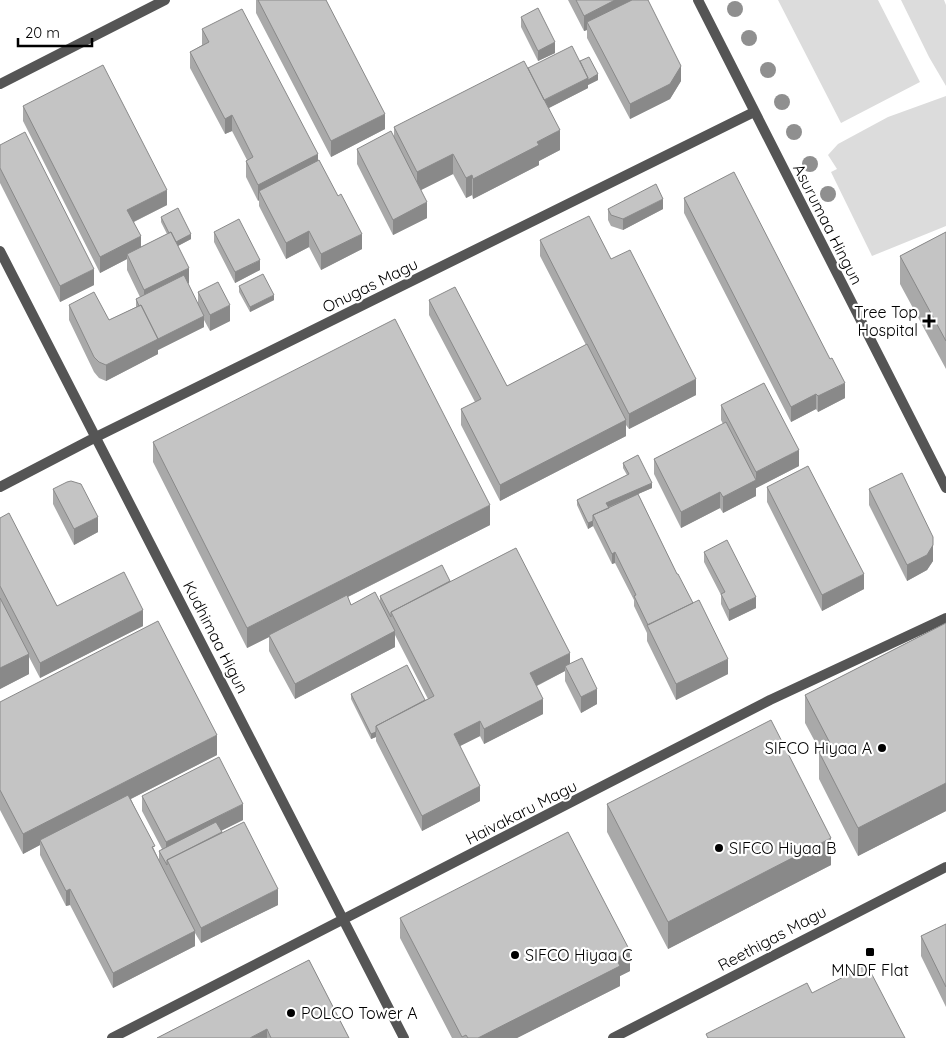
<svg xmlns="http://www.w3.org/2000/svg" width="946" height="1038" font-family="Quicksand,sans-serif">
	<rect width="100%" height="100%" fill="#fff"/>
	<!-- green -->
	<path fill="#dcdcdc" d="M 778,0 L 878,0 L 920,82 L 841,123 Z
		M 901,0 L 944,0 L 946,5 L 946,86 L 929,57 Z
		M 946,96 L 946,226 L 872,256 L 831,172 L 837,169 L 828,155 L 838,144 L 888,117 Z"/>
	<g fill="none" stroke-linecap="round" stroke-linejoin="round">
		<!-- minor -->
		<path stroke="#555" stroke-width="10" d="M 698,0 L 946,488
			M 0,251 L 404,1038
			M 0,487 L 96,437 L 754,112
			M 112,1038 L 770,700 L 946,618"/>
		<!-- tertiary -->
		<path stroke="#555" stroke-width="10" d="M 0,84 L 165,0
			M 613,1038 L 946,867"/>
	</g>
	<!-- trees -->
	<g fill="#8f8f8f">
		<circle cx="735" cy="9" r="8"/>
		<circle cx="749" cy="38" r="8"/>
		<circle cx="768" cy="70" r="8"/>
		<circle cx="782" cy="102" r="8"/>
		<circle cx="794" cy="132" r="8"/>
		<circle cx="810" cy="164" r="8"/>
		<circle cx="828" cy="194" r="8"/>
	</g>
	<!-- wall -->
	<path fill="#a9a9a9" d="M 256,0 L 326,0 L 385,129 L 331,157 L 256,13 Z
		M 568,0 L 648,0 L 681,81 L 670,99 L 630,119 L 587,38 L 587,30 L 584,31 Z
		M 521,17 L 555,53 L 538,61 L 521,27 Z
		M 202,29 L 318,161 L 362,249 L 321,270 L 309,247 L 286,259 L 259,206 L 259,200 L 258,201 L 246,177 L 246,161 L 247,160 L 232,131 L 225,134 L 190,68 L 190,52 L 202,45 Z
		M 580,61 L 598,80 L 588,85 L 588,88 L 549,108 L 560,150 L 539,161 L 539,165 L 473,199 L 472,195 L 466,198 L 453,174 L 421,190 L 427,218 L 393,235 L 357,164 L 357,149 L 394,138 L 394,127 L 528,68 Z
		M 23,106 L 167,205 L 134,222 L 141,247 L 167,234 L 161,222 L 161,217 L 191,239 L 178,246 L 189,283 L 188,284 L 198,304 L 198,292 L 230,321 L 210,331 L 204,320 L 204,327 L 158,350 L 158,354 L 106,381 L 99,378 L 94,372 L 69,320 L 69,305 L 109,320 L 136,307 L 136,299 L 140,297 L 127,270 L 127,259 L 100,273 L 23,121 Z
		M 0,145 L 94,285 L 60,302 L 0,183 Z
		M 684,198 L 845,398 L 818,412 L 816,409 L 791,422 L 684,213 Z
		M 608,209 L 663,209 L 623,230 L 611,226 L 608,220 Z
		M 214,232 L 260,270 L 235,283 L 214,242 Z
		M 946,232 L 946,369 L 900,284 L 900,256 Z
		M 540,240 L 611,259 L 696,395 L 629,429 L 626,425 L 626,436 L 500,501 L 461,425 L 461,409 L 475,402 L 429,315 L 429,300 L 507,386 L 586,345 L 540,256 Z
		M 239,286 L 274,300 L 250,312 L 239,292 Z
		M 721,405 L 799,466 L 756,488 L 756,496 L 723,513 L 720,508 L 681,528 L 654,474 L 654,459 L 723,424 L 721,420 Z
		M 153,442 L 490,525 L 348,597 L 351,605 L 380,602 L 380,596 L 450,581 L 570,663 L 597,704 L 581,713 L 565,681 L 565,671 L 537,686 L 543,714 L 484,744 L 480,736 L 460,746 L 480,801 L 422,831 L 376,741 L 376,737 L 371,739 L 351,699 L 351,694 L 425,700 L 428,699 L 395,635 L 395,647 L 295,699 L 269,651 L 269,637 L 247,648 L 153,462 Z
		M 623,463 L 652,488 L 638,494 L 677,574 L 728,674 L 676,700 L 647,641 L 647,633 L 634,606 L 634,600 L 615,563 L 612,564 L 593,526 L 588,529 L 577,505 L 577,500 L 627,475 L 623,468 Z
		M 767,487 L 864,589 L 822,611 L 767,502 Z
		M 53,489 L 98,532 L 74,545 L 53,504 Z
		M 869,489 L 933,561 L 927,570 L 907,581 L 869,505 Z
		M 0,518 L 57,606 L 143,626 L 40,678 L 29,657 L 29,674 L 0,689 Z
		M 704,552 L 756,608 L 729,621 L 721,604 L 721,595 L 704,562 Z
		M 946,623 L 946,811 L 858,856 L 819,779 L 819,752 L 820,751 L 805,723 L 805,695 Z
		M 0,702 L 217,755 L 131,799 L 159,860 L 159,851 L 162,849 L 142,811 L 142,796 L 243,820 L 221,831 L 278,905 L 201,943 L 195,933 L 195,946 L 113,988 L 70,905 L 66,906 L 40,855 L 40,845 L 23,854 L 0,810 Z
		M 607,804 L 831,865 L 668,949 L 607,832 Z
		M 400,918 L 630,971 L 620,976 L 620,986 L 517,1038 L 452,1038 L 400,938 Z
		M 946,924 L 946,1007 L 921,956 L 921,936 Z
		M 309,960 L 349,1038 L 157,1038 Z"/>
	<!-- shaded-wall -->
	<path fill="#898989" d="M 615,0 L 641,0 L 587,22 L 587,30 L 584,31 L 584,16 Z
		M 555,42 L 555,53 L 538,61 L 538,51 Z
		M 681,66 L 681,81 L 670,99 L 630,119 L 630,104 Z
		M 598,74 L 598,80 L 588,85 L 588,88 L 541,112 L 541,102 L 588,78 Z
		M 385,114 L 385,129 L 331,157 L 331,141 Z
		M 232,115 L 232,131 L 225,134 L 225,119 Z
		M 560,130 L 560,150 L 539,161 L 539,165 L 473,199 L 473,179 L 537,142 Z
		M 318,154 L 318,170 L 259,191 L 259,200 L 258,201 L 258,185 Z
		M 453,154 L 453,174 L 417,192 L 417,172 Z
		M 472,175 L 472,195 L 466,198 L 466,178 Z
		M 167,190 L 167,205 L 127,225 L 127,210 Z
		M 663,199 L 663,209 L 623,230 L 623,219 Z
		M 427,202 L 427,218 L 393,235 L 393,220 Z
		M 309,231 L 309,247 L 286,259 L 286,243 Z
		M 191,234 L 191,239 L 174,248 L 174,242 Z
		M 362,234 L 362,249 L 321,270 L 321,254 Z
		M 141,236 L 141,252 L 127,254 L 127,259 L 100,273 L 100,257 Z
		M 260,260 L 260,270 L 235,283 L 235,272 Z
		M 189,268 L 189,283 L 144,306 L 144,290 Z
		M 94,269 L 94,285 L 60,302 L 60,286 Z
		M 274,295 L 274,300 L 250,312 L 250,307 Z
		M 230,305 L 230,321 L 210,331 L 210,315 Z
		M 204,316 L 204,327 L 158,350 L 158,354 L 106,381 L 106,365 Z
		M 696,379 L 696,395 L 629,429 L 629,414 Z
		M 845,383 L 845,398 L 818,412 L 818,396 Z
		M 816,394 L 816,409 L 791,422 L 791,407 Z
		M 626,420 L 626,436 L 500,501 L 500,485 Z
		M 799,450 L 799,466 L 756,488 L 756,496 L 723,513 L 723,497 L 756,480 L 756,472 Z
		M 652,483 L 652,488 L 606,508 L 606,503 Z
		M 720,492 L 720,508 L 681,528 L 681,512 Z
		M 490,505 L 490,525 L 270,636 L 269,635 L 269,637 L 247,648 L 247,628 Z
		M 98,517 L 98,532 L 74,545 L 74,529 Z
		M 593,521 L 593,526 L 588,529 L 588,523 Z
		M 933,537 L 933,561 L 927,570 L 907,581 L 907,565 Z
		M 615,552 L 615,563 L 612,564 L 612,554 Z
		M 864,574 L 864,589 L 822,611 L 822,595 Z
		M 756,597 L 756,608 L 729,621 L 729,610 Z
		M 143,610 L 143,626 L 40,678 L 40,663 Z
		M 395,631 L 395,647 L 295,699 L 295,684 Z
		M 570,653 L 570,668 L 565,666 L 565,671 L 530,689 L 530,673 Z
		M 29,654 L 29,674 L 0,689 L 0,668 Z
		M 728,659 L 728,674 L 676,700 L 676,684 Z
		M 597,689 L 597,704 L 581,713 L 581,697 Z
		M 543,699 L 543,714 L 484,744 L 484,729 Z
		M 480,721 L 480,736 L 454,749 L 454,734 Z
		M 376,732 L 376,737 L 371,739 L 371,734 Z
		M 217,735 L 217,755 L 42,844 L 40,840 L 40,845 L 23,854 L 23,834 Z
		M 946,783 L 946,811 L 858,856 L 858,828 Z
		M 480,786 L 480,801 L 422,831 L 422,816 Z
		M 243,804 L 243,820 L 166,858 L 166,842 Z
		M 831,838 L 831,865 L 668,949 L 668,922 Z
		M 70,889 L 70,905 L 66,906 L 66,891 Z
		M 278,889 L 278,905 L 201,943 L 201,928 Z
		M 195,931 L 195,946 L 113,988 L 113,973 Z
		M 630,951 L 630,971 L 620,976 L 620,986 L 517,1038 L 478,1038 L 616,958 Z
		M 267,1029 L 267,1038 L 250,1038 Z"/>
	<!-- building -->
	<path fill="#c4c4c4" stroke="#898989" d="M 258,0 L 326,0 L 385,114 L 331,141 Z
		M 576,0 L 615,0 L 584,16 Z
		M 632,0 L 648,0 L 681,66 L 670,84 L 630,104 L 587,22 Z
		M 538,8 L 555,42 L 538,51 L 521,17 Z
		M 242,9 L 318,154 L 258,185 L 246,161 L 253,157 L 232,115 L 225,119 L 190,52 L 209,42 L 202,29 Z
		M 572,46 L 588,78 L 544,100 L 528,68 Z
		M 589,57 L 598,74 L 588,80 L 588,78 L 580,61 Z
		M 524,61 L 560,130 L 537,142 L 539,145 L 473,179 L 472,175 L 466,178 L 453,154 L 417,172 L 394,127 Z
		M 103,65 L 167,190 L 127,210 L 141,236 L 100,257 L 23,106 Z
		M 391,131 L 427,202 L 393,220 L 357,149 Z
		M 25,132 L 94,269 L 60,286 L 0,168 L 0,145 Z
		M 319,160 L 338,196 L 341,194 L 362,234 L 321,254 L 309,231 L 286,243 L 259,191 Z
		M 734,172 L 830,359 L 832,358 L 845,383 L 818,396 L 816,394 L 791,407 L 684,198 Z
		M 656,184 L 663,199 L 623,219 L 611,215 L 608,209 Z
		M 178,208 L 191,234 L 176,242 L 171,232 L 169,233 L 161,217 Z
		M 589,216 L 611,259 L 630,250 L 696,379 L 629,414 L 540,240 Z
		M 239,219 L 260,260 L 235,272 L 214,232 Z
		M 171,232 L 189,268 L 144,290 L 127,254 Z
		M 946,232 L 946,341 L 900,256 Z
		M 263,274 L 274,295 L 250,307 L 239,286 Z
		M 184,275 L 204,316 L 158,339 L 141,305 L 139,306 L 136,299 Z
		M 218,282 L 230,305 L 210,315 L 198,292 Z
		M 455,287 L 507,386 L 587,344 L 626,420 L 500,485 L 461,409 L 481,399 L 429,300 Z
		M 94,292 L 109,320 L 141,305 L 158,339 L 106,365 L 99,362 L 94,357 L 69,305 Z
		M 395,319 L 490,505 L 247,628 L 153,442 Z
		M 764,383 L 799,450 L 756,472 L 721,405 Z
		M 726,422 L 756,480 L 723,497 L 720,492 L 681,512 L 654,459 Z
		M 638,455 L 652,483 L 606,503 L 609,508 L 593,515 L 593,521 L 588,523 L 577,500 L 629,474 L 623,463 Z
		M 808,466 L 864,574 L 822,595 L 767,487 Z
		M 902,473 L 933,537 L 933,545 L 927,555 L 907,565 L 869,489 Z
		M 71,481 L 81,484 L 98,517 L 74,529 L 53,489 L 67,482 Z
		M 638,494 L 677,574 L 678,574 L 693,603 L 648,625 L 634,596 L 636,595 L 615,552 L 612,554 L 593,515 Z
		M 9,513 L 57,606 L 124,572 L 143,610 L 40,663 L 0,586 L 0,518 Z
		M 727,540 L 756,597 L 729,610 L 721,594 L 725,592 L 704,552 Z
		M 516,548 L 570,653 L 530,673 L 543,699 L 484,729 L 480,721 L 454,734 L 480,786 L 422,816 L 376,726 L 434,696 L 391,612 Z
		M 442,565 L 450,581 L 391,612 L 391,617 L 380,596 Z
		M 375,592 L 395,631 L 295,684 L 269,635 L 347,595 L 351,605 Z
		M 0,598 L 29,654 L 0,668 Z
		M 699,600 L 728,659 L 676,684 L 647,625 Z
		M 158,621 L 217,735 L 23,834 L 0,790 L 0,702 Z
		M 946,623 L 946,783 L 858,828 L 819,752 L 831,745 L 805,695 Z
		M 582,658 L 597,689 L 581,697 L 565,666 Z
		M 407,665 L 425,700 L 376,726 L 376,732 L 371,734 L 351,694 Z
		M 771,720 L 831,838 L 668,922 L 607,804 Z
		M 219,757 L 243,804 L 166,842 L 142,796 Z
		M 128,795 L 155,846 L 152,847 L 195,931 L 113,973 L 70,889 L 66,891 L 40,840 Z
		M 216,822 L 222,832 L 167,860 L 167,865 L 159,851 Z
		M 244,822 L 278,889 L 201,928 L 167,860 Z
		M 568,832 L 630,951 L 616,958 L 620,966 L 478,1038 L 468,1038 L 466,1035 L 462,1037 L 400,918 Z
		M 946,924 L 946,987 L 921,936 Z
		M 309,960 L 349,1038 L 271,1038 L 267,1029 L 250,1038 L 157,1038 Z
		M 867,965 L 905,1038 L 708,1038 L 706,1034 L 807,983 L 812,993 Z"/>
	<!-- markers -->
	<g fill="#000" stroke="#fff" stroke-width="2">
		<path d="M926.5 313.5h5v5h5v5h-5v5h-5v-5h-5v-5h5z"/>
		<circle cx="882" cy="748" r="5"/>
		<circle cx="719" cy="848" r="5"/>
		<rect x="865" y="947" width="10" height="10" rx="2.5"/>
		<circle cx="515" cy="955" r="5"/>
		<circle cx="291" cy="1013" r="5"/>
	</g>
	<g text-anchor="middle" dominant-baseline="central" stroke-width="4.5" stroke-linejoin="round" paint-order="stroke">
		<!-- street labels -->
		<g font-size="16" fill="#000" stroke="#fff">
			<text transform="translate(828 224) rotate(63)">Asurumaa Hingun</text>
			<text transform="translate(370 285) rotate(-26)">Onugas Magu</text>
			<text transform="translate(216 637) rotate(63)">Kudhimaa Higun</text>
			<text transform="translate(521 812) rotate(-27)">Haivakaru Magu</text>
			<text transform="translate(772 938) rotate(-28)">Reethigas Magu</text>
		</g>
		<!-- poi labels -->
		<g font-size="16" fill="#000" stroke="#fff" text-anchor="start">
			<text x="918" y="312" text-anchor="end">Tree Top<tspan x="918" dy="18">Hospital</tspan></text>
			<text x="872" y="748" text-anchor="end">SIFCO Hiyaa A</text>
			<text x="729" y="848">SIFCO Hiyaa B</text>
			<text x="525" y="955">SIFCO Hiyaa C</text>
			<text x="870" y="970" text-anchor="middle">MNDF Flat</text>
			<text x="301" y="1013">POLCO Tower A</text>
		</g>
	</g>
	<!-- scale -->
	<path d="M18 38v8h74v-8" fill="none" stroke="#000000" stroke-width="2.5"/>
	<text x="25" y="38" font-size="15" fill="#000000" stroke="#ffffff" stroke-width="4" paint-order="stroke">20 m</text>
</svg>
